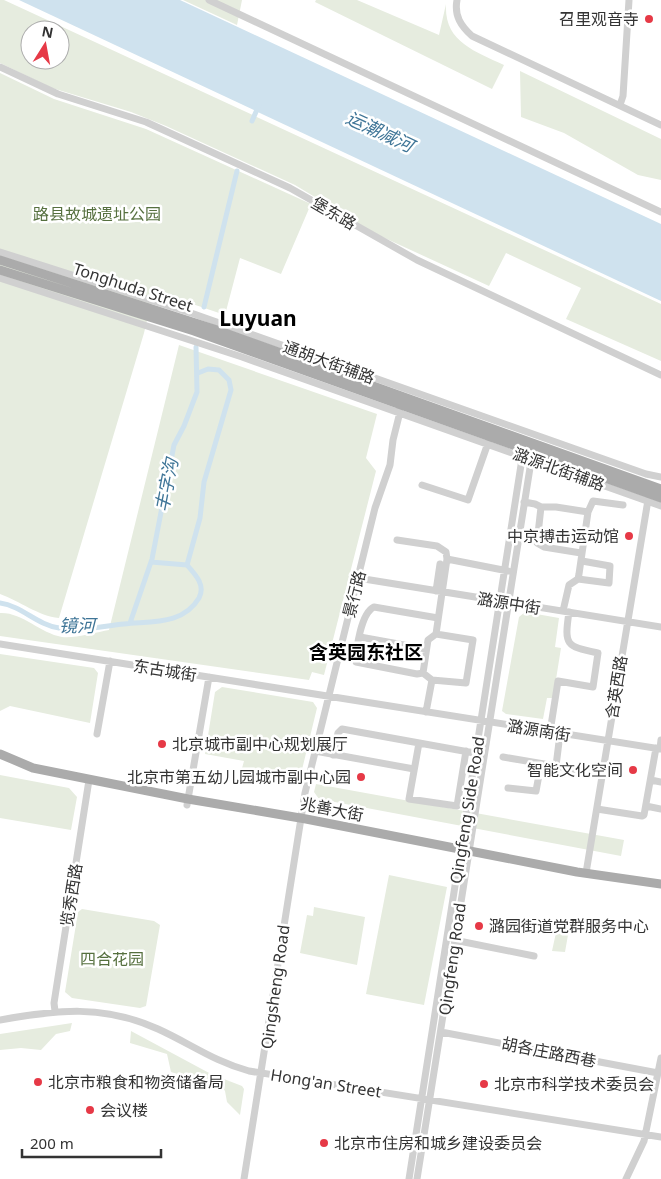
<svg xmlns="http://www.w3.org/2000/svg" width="661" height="1179" font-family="'Noto Sans','Noto Sans SC',sans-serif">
	<rect width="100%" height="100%" fill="#fff"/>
	<!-- green -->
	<path fill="#e6ecdf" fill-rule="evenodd" d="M 0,0 L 4,0 L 661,304 L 661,361 L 566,319 L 581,288 L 506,253 L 489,286 L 376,234 L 295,185 L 166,126 L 131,112 L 52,88 L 0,63 ZM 30,30 L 60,30 L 60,60 L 30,60 Z
		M 183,0 L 242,0 L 237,25 Z
		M 316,0 L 357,0 L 439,35 L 446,4 C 444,42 475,51 504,65 L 492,89 L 315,2 Z
		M 520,71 L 661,139 L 661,180 L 638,175 L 564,133 L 521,117 Z
		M 0,73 L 54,99 L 146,129 L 311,204 L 281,274 L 240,258 L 225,315 L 154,291 L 144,333 L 59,618 C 38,616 20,601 0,594 Z
		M 179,345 L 377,414 L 366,458 L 376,471 L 324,675 L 312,672 L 309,680 L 0,636 L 0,613 C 22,612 40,633 62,637 C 73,639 97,632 109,630 Z
		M 525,612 L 559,618 L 555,647 L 561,648 L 553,698 L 547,698 L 543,719 L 506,714 L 502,711 L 519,617 Z
		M 0,654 L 94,668 L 98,673 L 90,723 L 10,706 L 0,711 Z
		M 222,687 L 313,702 L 317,708 L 299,782 L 241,772 L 244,761 L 205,754 L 215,692 Z
		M 0,775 L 69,788 L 77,797 L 71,830 L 0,818 Z
		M 316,784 L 624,840 L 621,856 L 319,799 L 314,792 Z
		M 389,875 L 447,887 L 424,1005 L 366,994 Z
		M 314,907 L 365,917 L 357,965 L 300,953 L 307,915 L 313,916 Z
		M 82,909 L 154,921 L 160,925 L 146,1006 L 140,1008 L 72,998 L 65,992 L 78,912 Z
		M 557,928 L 562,928 L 563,932 L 568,935 L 565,952 L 552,951 Z
		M 72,1023 L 70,1031 L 56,1034 L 41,1050 L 21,1048 L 0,1050 L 0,1034 Z
		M 131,1031 L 211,1074 L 242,1086 L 244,1089 L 240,1115 L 227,1102 L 225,1091 L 220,1084 L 197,1080 L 171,1072 L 167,1054 L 130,1043 Z"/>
	<!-- water -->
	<path fill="#cfe2ee" d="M 19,0 L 180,0 L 661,224 L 661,301 Z"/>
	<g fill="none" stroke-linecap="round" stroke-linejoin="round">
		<!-- canal -->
		<path stroke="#cfe2ee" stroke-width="5" d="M 252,121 L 259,105
			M 204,307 L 237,171
			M 151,562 L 187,565 L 200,518 L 204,482 L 231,390 L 229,380 L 219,370 L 208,369 L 198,373
			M 0,603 C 22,606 37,625 59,628 C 80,632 103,626 124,624 C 152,621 183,625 199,598 C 206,585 195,574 187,565
			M 130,623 L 152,559 L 174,445 L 184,426 L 197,392 L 196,347"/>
		<!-- minor -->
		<path stroke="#d0d0d0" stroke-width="7" d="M 209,0 L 661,212
			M 457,0 C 454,16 461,26 472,36 L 661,125
			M 0,67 L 58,94 L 146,122 L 290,188 L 417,260 L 661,375
			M 620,105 L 623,96 L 629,0
			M 0,252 L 194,314 L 646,474 L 661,477
			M 0,278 L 242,357 L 661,506
			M 422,485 L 468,500 L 488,443
			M 524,502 L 535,504 L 541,507 L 556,507 L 588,512
			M 541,507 L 537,543 L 544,547 L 581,553
			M 397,540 L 437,546 L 446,552 L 447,559 L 436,634 L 428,640 L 423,673 L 432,680 L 426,712
			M 447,559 L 508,571
			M 358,578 L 661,627
			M 578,579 L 609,583 L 610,566 L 582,561
			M 436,591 L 440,564
			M 563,611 L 569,585 L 578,579 L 579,574 L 588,512 L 593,501 L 623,505
			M 360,637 L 426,649
			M 0,644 L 661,749
			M 423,673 L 417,674 L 356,662 C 356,649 361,613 374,607 L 438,618
			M 432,680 L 466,683 L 473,640 L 436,634
			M 550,732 L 558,681 L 593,687 L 598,653 C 566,646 564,646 569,612
			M 97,734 L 110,661
			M 419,743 L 409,799 L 457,806 L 466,751
			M 660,749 L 661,740
			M 315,751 L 414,769
			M 333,755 L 338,733 L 342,729 L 480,754
			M 503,757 L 603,774
			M 556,766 L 560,734
			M 651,780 L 661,782
			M 508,788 L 536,791 L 541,764
			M 187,805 L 209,677
			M 646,806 L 661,809
			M 597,809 L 642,816 L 644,815 L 656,748
			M 586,873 L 648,500
			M 454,940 L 534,956
			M 55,1011 L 54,1003 L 89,780
			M 0,1020 C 57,1010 103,1004 158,1029 C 191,1044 213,1061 249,1071 L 661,1137
			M 441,1032 L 658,1073
			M 244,1179 L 305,793 L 375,508 L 390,465 L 393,440 L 400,412 L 399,401
			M 409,1179 L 524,446
			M 417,1179 L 533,449
			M 626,1179 L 644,1141 L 661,1058"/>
		<!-- major -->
		<path stroke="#ababab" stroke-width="9" d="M 0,260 L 214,329 L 661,489
			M 0,270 L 194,331 L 661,498
			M 0,754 L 33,768 L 188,799 L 306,819 L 577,872 L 661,884"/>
	</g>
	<!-- markers -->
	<g fill="#e63946" stroke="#fff" stroke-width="2">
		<circle cx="649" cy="19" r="5"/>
		<circle cx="629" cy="536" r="5"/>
		<circle cx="162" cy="744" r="5"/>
		<circle cx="633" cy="770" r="5"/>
		<circle cx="361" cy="777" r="5"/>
		<circle cx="479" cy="926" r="5"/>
		<circle cx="38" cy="1082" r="5"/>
		<circle cx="484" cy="1084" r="5"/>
		<circle cx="90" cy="1110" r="5"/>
		<circle cx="324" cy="1143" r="5"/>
	</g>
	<g text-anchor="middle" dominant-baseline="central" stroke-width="5" stroke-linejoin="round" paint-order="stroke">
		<!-- poi labels -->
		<g font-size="16" fill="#333" stroke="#fff" text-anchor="start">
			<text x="639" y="19" text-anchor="end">召里观音寺</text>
			<text x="619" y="536" text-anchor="end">中京搏击运动馆</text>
			<text x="172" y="744">北京城市副中心规划展厅</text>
			<text x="623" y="770" text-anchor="end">智能文化空间</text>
			<text x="351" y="777" text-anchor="end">北京市第五幼儿园城市副中心园</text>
			<text x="489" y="926">潞园街道党群服务中心</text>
			<text x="48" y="1082">北京市粮食和物资储备局</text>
			<text x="494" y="1084">北京市科学技术委员会</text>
			<text x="100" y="1110">会议楼</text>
			<text x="334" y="1143">北京市住房和城乡建设委员会</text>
		</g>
		<!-- street labels -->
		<g font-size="16" fill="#333" stroke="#fff">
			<text transform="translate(334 213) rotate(30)">堡东路</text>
			<text transform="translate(133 287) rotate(18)">Tonghuda Street</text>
			<text transform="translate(329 362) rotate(20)">通胡大街辅路</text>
			<text transform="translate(559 469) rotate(20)">潞源北街辅路</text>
			<text transform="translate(354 594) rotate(-76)">景行路</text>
			<text transform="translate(509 603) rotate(9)">潞源中街</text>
			<text transform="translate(165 670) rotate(9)">东古城街</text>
			<text transform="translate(616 687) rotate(-81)">含英西路</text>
			<text transform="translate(539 730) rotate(9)">潞源南街</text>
			<text transform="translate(332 809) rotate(11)">兆善大街</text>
			<text transform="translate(467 810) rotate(-81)">Qingfeng Side Road</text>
			<text transform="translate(71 895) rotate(-81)">览秀西路</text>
			<text transform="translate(452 959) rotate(-82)">Qingfeng Road</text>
			<text transform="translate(275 987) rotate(-82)">Qingsheng Road</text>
			<text transform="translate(549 1052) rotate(11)">胡各庄路西巷</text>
			<text transform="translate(326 1083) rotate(9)">Hong'an Street</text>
		</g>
		<!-- park labels -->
		<g font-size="16" fill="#56703f" stroke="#fff">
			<text x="97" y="214">路县故城遗址公园</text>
			<text x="112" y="959">四合花园</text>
		</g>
		<!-- water labels -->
		<g font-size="18" font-style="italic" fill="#3f7597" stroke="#fff">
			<text transform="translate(380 131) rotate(25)">运潮减河</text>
			<text transform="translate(166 485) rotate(-79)">丰字沟</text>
			<text x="77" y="625">镜河</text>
		</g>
		<!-- quarter labels -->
		<g font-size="19" font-weight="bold" fill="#000" stroke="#fff">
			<text x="366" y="652">含英园东社区</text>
		</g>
		<!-- district labels -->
		<g font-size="21" font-weight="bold" fill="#000" stroke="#fff">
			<text x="258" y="318">Luyuan</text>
		</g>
	</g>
	<!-- north arrow -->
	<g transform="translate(45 45) rotate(11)"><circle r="24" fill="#ffffff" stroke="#adadad"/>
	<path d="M0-4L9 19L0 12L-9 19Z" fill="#e63946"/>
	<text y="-8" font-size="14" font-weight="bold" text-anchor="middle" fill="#333333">N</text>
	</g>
	<!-- scale -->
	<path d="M22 1149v8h139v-8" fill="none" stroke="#333333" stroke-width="2.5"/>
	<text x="30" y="1149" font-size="15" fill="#333333" stroke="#ffffff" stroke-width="4" paint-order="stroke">200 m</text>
</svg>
